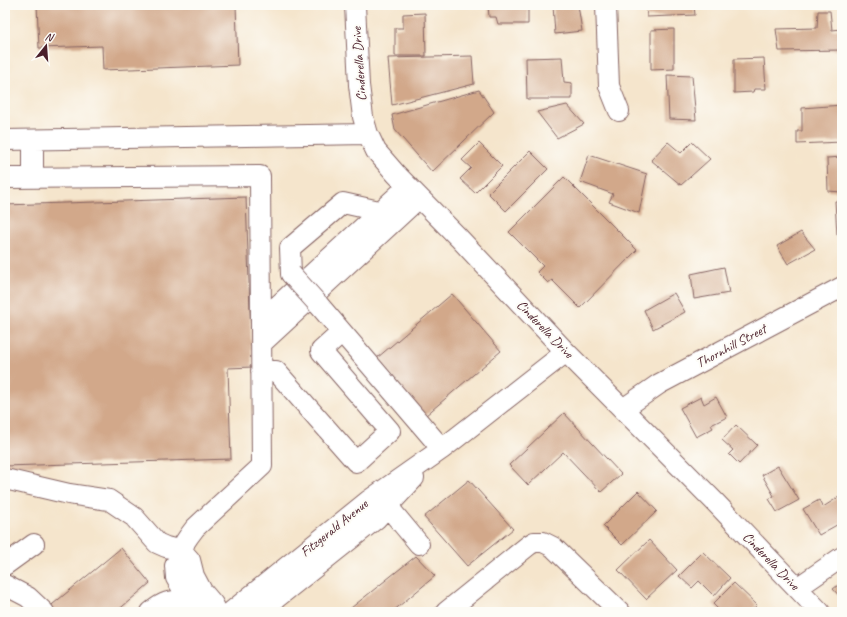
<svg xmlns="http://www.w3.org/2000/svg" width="847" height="617" font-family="Caveat,sans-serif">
	<rect width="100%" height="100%" fill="#fdfcf7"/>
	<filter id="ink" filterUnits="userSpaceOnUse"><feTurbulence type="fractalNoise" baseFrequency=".025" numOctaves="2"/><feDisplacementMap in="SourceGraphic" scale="8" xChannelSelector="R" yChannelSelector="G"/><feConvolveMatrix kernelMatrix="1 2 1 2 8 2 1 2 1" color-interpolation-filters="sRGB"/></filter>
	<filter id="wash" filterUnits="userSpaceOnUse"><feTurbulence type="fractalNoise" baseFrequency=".012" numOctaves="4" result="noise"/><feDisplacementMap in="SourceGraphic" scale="16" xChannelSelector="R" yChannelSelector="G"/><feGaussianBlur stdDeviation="0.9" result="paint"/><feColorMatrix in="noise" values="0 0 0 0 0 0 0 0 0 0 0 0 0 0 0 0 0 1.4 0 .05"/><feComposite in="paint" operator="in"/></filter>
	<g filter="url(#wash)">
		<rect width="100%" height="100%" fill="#f5e5cc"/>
		<g id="blocks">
			<!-- building -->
			<path fill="#d2a88a" d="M 37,5 L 236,5 L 238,65 L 103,70 L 102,46 L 39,48 Z
				M 488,5 L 528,5 L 528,24 L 498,24 L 496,17 L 489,17 Z
				M 553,5 L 578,5 L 582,31 L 555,34 Z
				M 646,5 L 694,5 L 695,15 L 647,17 Z
				M 818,11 L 830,11 L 832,30 L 842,29 L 842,50 L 779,51 L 776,29 L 817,28 Z
				M 425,13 L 426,56 L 395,56 L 395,28 L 403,28 L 403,14 Z
				M 674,29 L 674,69 L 651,70 L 651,30 Z
				M 472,56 L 474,84 L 392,105 L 388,58 Z
				M 562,57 L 564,82 L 572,83 L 572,99 L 527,99 L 526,58 Z
				M 764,58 L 766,89 L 754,89 L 753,92 L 734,93 L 734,59 Z
				M 667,75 L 692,76 L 696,120 L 669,119 Z
				M 479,90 L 494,112 L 432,172 L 395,130 L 392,115 Z
				M 567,105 L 584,124 L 557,138 L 537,112 Z
				M 842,105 L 842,142 L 797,144 L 797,131 L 802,131 L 802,108 Z
				M 668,142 L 681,153 L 692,142 L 710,159 L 681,185 L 651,160 Z
				M 479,143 L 502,166 L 475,193 L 460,179 L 471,168 L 462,160 Z
				M 530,151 L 548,169 L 506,211 L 488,193 Z
				M 589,155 L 647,174 L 639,213 L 609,202 L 613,194 L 580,182 Z
				M 842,157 L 842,192 L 828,191 L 827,158 Z
				M 564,177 L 637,250 L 580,308 L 552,280 L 548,283 L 537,272 L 543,266 L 509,232 Z
				M 246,197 L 252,367 L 228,368 L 231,459 L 5,466 L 5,205 Z
				M 835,201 L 842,201 L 842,235 L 837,235 Z
				M 801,232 L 815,249 L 788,264 L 777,246 Z
				M 724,267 L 729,293 L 694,299 L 691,274 Z
				M 674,293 L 685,312 L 653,329 L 644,310 Z
				M 452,294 L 501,351 L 425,416 L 377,358 Z
				M 701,397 L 704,404 L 716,397 L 727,417 L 711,425 L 713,428 L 696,437 L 680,408 Z
				M 564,413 L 621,474 L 601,492 L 563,452 L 528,485 L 509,465 Z
				M 736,425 L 757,445 L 739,464 L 729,454 L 733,450 L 722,440 Z
				M 778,466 L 799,500 L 777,512 L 769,499 L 774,496 L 762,475 Z
				M 469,480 L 513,529 L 467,566 L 424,517 Z
				M 638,491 L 657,511 L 622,545 L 603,526 Z
				M 842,495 L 842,522 L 819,535 L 803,509 L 819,500 L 823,507 Z
				M 649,540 L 677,570 L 646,599 L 618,570 Z
				M 121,548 L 150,583 L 116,612 L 49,612 L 47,609 Z
				M 703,552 L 730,578 L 714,596 L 699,581 L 692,588 L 679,576 Z
				M 416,556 L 435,576 L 392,612 L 346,612 Z
				M 842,582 L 842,599 L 833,589 Z
				M 734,583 L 757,605 L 750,612 L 721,612 L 713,604 Z"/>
		</g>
	</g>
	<g filter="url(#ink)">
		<use href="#blocks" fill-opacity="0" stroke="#866463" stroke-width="1"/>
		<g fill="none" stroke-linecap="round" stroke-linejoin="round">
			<!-- minor casing -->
			<g stroke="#866463" stroke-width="22">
				<path id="minor" d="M 355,5 L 359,85 L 363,117 L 368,134 L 376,151 L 396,174 L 459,238 L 566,352 L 714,501 L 820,612
					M 606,5 L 609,86 L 619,111
					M 5,140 L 368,134
					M 33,140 L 33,177
					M 5,178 L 260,176 L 262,466 L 195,528 L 189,536 L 185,542 L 182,551 L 175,566 L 176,578 L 196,612
					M 291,274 L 290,248 L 343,203 L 379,211
					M 318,304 L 442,449
					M 261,321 L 408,186
					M 261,344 L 419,198
					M 261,371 L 276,371 L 356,462 L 390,431 L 321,351 L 342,332
					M 623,409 L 659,384 L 842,287
					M 5,479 L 69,494 L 109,500 L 134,517 L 157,543 L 166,547 L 182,551 L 190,560 L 194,576 L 202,591 L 213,604 L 217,612
					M 380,497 L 419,544
					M 5,565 L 34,544
					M 5,585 L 28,597 L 44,612
					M 797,588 L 842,557
					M 151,612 C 166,600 170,601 189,600
					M 231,612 L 368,501 L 442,449 L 566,352
					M 259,612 L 376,519 L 414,478
					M 446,612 L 529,545 L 534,542 L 543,542 L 553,547 L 620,612"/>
			</g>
			<!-- minor -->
			<use href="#minor" stroke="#fff" stroke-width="20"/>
			<!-- minor-bridge casing -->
			<g stroke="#866463" stroke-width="22" stroke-linecap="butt">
				<path id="minor-bridge" d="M 291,274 L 318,304"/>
			</g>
			<!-- minor-bridge -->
			<use href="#minor-bridge" stroke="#fff" stroke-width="20"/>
		</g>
	</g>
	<g text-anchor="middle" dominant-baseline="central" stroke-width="4" stroke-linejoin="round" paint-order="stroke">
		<!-- street labels -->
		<g font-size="14" fill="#4a1f2b" stroke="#fdfcf7">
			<text transform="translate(359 64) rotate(-94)">Cinderella Drive</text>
			<text transform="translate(545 329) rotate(46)">Cinderella Drive</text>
			<text transform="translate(731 346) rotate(-28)">Thornhill Street</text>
			<text transform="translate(334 528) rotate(-39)">Fitzgerald Avenue</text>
			<text transform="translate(771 561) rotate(46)">Cinderella Drive</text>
		</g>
	</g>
	<!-- margin -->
	<rect width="847" height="617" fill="none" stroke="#fdfcf7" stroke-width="20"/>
	<!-- north arrow -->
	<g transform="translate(46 46) rotate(17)" stroke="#fdfcf7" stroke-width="3" paint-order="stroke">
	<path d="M0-3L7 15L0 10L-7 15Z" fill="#4a1f2b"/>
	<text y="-6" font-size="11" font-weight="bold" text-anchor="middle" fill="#4a1f2b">N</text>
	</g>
</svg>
